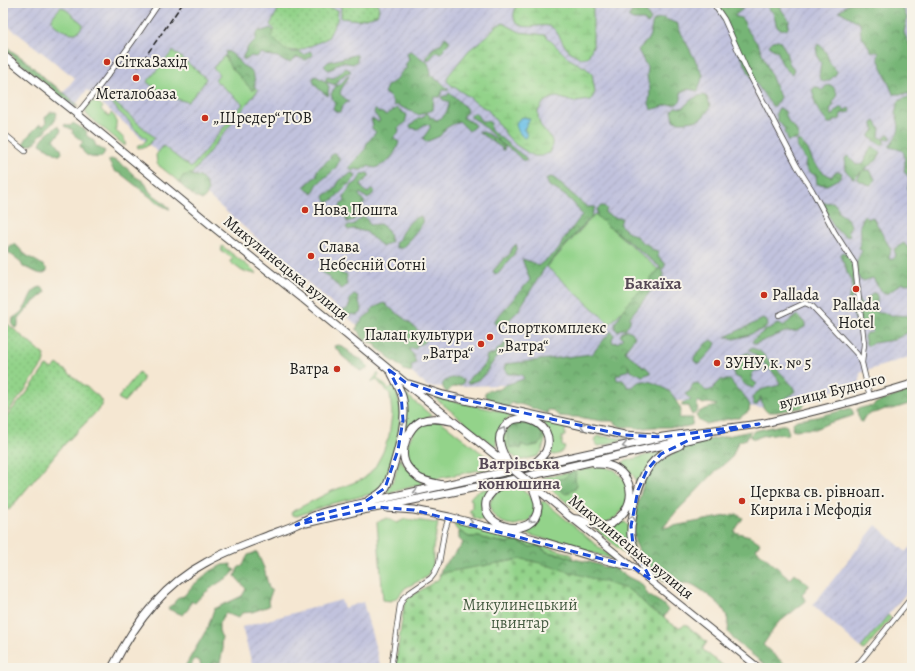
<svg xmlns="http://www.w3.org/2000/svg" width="915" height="671" font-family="Alegreya,serif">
	<defs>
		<pattern id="industrial-furrows" width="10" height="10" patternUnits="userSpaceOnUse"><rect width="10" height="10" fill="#c1c2dd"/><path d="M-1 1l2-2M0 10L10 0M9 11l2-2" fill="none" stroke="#a5a6bd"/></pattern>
		<pattern id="forest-crowns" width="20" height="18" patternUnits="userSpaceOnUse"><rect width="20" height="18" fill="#76b576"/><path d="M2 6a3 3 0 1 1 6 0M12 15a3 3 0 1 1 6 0" fill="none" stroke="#609260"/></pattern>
		<pattern id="wetland-marsh" width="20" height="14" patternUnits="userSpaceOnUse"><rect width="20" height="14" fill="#93d38a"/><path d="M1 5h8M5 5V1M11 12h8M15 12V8" fill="none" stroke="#7eb576"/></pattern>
		<pattern id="cemetery-stones" width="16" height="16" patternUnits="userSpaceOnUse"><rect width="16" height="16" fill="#93d38a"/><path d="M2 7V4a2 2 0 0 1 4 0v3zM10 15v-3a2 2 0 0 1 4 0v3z" fill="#7eb576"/></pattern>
		<pattern id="garden-dots" width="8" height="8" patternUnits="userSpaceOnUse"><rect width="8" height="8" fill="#93d38a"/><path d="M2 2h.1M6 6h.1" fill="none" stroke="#7eb576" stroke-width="1.8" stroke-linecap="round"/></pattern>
		<pattern id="water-ripples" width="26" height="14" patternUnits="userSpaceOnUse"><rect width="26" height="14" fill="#6bc0e7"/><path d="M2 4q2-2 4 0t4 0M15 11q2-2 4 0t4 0" fill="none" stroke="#5ca4c6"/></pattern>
	</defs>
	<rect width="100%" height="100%" fill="#f7f3e8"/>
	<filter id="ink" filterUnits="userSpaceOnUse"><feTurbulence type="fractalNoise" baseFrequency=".025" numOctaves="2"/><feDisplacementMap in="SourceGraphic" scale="8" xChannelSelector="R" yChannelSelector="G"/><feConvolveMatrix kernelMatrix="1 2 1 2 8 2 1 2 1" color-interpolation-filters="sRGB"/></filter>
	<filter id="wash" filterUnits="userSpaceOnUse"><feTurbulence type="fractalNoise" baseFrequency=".012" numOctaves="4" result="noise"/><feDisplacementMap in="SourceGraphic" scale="16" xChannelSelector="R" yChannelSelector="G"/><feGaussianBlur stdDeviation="0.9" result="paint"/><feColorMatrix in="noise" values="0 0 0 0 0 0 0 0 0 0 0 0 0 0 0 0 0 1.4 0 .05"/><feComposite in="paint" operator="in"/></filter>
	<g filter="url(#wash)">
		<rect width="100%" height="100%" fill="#f5e7d2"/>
		<!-- industrial -->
		<path fill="url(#industrial-furrows)" d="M 3,3 L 875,3 L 912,79 L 912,356 L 860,373 L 860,383 L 775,408 L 736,406 L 503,385 L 428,387 L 100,102 L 87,90 L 70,112 L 57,101 L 75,78 L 3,22 Z
			M 894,3 L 912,3 L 912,75 Z
			M 876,525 L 906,552 L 912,546 L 912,586 L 861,648 L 813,605 Z
			M 341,600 L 344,608 L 363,602 L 381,668 L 253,668 L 242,627 Z"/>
		<!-- green -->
		<path fill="#93d38a" stroke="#587853" d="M 61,7 L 64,8 L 83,24 C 82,27 79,32 75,33 C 70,34 52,27 52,20 C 52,16 58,10 61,7 Z
			M 173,51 L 206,78 L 204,83 L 188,102 L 165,96 L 147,82 Z
			M 224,56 L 258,90 L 183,185 L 157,164 L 156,155 L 163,146 L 191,168 L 243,104 L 215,80 L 219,74 L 213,68 Z
			M 107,96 L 155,138 L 146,147 L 138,148 L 137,147 L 138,145 L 143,144 L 147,139 L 132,127 L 130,122 L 119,112 Z
			M 91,102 C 97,101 99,103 103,107 L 101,110 L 109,116 L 111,113 C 119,120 115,122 116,131 C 120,135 127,139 125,146 L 87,115 C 84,110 86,105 91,102 Z
			M 595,214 L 659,270 L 610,324 L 547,267 Z
			M 222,246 L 257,273 L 256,274 L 242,271 L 230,262 L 230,261 L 233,259 L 227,254 L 221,252 Z
			M 139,372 L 142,376 L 143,380 L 124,402 L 118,398 Z
			M 378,373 L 379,375 L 377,378 L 389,389 L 393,385 L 396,387 L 401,411 L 400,423 L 397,440 L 386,478 L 383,485 L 378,489 L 371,494 L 330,504 L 297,516 L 292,515 L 291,513 L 293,511 L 332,491 L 363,479 L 369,474 L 375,467 L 383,452 L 389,436 L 392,414 L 390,394 L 376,379 L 372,383 L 372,381 Z
			M 403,392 L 432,416 L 411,425 L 408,428 L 406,427 Z
			M 436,397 L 503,412 L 510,414 L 511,416 L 504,422 L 497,438 L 496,446 L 495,447 L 435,398 Z
			M 518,420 L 535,424 L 546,437 L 542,451 L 538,456 L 522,460 L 518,459 L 512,455 L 506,447 L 504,442 L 503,437 L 505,432 L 509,426 Z
			M 540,420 L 592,431 L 593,432 L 591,433 L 565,428 L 565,436 L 562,437 L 562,446 L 565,447 C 563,452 558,455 553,455 L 551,454 C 550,451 551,448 551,444 C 551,434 547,426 540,420 Z
			M 440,421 L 446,425 L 488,458 L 486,460 L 495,467 L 435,479 C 428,479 424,478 418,474 C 416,472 413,470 411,467 C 404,458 406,445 412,435 C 414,430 417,426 422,424 C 427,421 434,422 440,421 Z
			M 598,436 L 600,436 L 627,439 L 599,446 L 596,445 L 595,441 L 596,437 Z
			M 675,438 L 678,438 L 664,443 L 404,500 L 367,506 L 652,443 Z
			M 661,451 L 637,485 C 636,474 626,471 623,462 Z
			M 400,458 L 403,464 L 423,484 L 388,493 L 386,492 L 394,479 Z
			M 601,466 L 615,470 L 626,482 L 628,490 L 626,506 L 616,517 L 608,522 L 602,524 L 589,521 L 553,491 L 551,487 L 542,478 L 556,475 Z
			M 516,484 L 535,501 C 535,505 536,510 535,514 C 533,519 528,521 523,523 C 520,523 517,525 514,525 C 494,524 480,505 499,490 C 503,487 511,486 516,484 Z
			M 489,488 L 485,497 L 486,518 C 481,522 475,519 471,515 L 473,515 L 473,513 L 470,513 L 470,510 L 472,509 L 472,500 L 470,499 C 474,491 481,490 489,488 Z
			M 544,501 L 613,559 L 527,534 C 530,525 535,526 539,519 C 541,514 540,508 541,502 Z
			M 387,518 L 397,523 L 405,519 L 438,523 L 433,548 L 433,567 L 425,578 L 405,588 L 399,596 L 391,601 L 383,600 L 377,522 Z
			M 625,522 L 628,525 L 637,558 L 636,561 L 628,557 L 595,528 C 599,528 604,529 609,528 C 615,527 619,523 625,522 Z
			M 458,523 L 565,552 L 572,555 L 573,559 L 561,554 L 557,554 L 547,552 L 538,546 L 530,547 L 518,542 L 513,542 L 510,543 L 494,541 L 479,537 L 469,537 L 457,530 L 454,525 Z
			M 888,615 L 891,618 L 864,650 L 861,648 Z"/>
		<!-- forest -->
		<path fill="url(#forest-crowns)" stroke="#496849" d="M 636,3 L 645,3 L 646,12 L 651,20 L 648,24 L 646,23 L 644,20 L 633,20 L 628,17 L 632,11 L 632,7 Z
			M 716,3 L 727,8 L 728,7 L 727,3 L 734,3 L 737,7 L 743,9 L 734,16 L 741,18 L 745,23 L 746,28 L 759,46 L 780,97 L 775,106 L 772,106 L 750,75 Z
			M 765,3 L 779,3 L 781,9 L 789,20 L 788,28 C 783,31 781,29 777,27 L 773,13 L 765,5 Z
			M 850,3 L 901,3 L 907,18 L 904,33 L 912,49 L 912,94 L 893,94 L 878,58 L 879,52 L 872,52 L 861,35 L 860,23 L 839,11 Z
			M 663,18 L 678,24 L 678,27 L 703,75 L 698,91 L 688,89 L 681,92 L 681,100 L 677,104 L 667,105 L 651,110 C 651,107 649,105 649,103 C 649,99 650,94 650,89 C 648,81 646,77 648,69 L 638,50 C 641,46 647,42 649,37 C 654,26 648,20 663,18 Z
			M 271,28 L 277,34 L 292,52 L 300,52 L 304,55 L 310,51 L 313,54 L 312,56 L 306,60 L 297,57 L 290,62 L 283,61 L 278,57 L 266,55 L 262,53 L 256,57 L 251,56 L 246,60 L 243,59 L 243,56 L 249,45 L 256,40 L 256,34 L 259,31 L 263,31 Z
			M 445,37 L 447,38 L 450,41 L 448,44 L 444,48 L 444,50 L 441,53 L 436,52 L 429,60 L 426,60 C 429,52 432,47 440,45 Z
			M 777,40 L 779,40 L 785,49 L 789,63 L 794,69 L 792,74 C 784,69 780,62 778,52 L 771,48 L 769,45 L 773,41 Z
			M 3,43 C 9,50 18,55 25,60 C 32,66 39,73 46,80 C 48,82 51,83 54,85 C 58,88 61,92 66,94 L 68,97 L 71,99 L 72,101 L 77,104 L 78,107 C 75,107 74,106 72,103 L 70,103 C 67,101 63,98 61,96 C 55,93 51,86 45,84 C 40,77 31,74 26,67 C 22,65 19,62 15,59 C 12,55 8,53 5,49 L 3,48 Z
			M 818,44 C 825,48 827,55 830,63 C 832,66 835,69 837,71 C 835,78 829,80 824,82 L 821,80 L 819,77 L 821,63 L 818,58 L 816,48 Z
			M 226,51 C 236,54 236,60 243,66 C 245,67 247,68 249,69 C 255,75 256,82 254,90 L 252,90 L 230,66 L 225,57 Z
			M 410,51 L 414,53 L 428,63 L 431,72 L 429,76 L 434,76 L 436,80 L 440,81 L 449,90 L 443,90 L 440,97 L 434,97 L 433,110 L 419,115 L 397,105 L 394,106 L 391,98 L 384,93 L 387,86 L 396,80 L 403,70 L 406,69 L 406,63 L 409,60 L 407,53 Z
			M 354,55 L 357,55 L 357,61 L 353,64 L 342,62 L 337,64 L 334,68 L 328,70 L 324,66 L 328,62 Z
			M 346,68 L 350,70 L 350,73 L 346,73 L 337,81 L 336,85 L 326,82 L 329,87 L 328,92 L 329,95 L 328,96 C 322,91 313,87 313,78 L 316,76 L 326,82 L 326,78 L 327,77 L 334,78 Z
			M 348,75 L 349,76 L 341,90 L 340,94 L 349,102 C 343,103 342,107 340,112 L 337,112 L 333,109 L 335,103 L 333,100 L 331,94 L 336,86 L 341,84 Z
			M 831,85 C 837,90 839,96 833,102 L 834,105 L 830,109 L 831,115 L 834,115 L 835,111 L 841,107 L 845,110 L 849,108 L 851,112 L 841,114 L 840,119 L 836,120 L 832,123 L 828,123 C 823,117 817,110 815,103 C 814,98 814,95 812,90 L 815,87 L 818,87 L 822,91 L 826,86 Z
			M 449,93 L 453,95 L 466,108 L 467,112 L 463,115 L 463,118 L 472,122 L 475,126 L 469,131 L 459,121 L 446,128 L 440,136 L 426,142 L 423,138 L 430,128 L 430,125 L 425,124 L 418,129 L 411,128 L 410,126 L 419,118 L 422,118 L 427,113 L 430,116 L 430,119 L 432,117 L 436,120 C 444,119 449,109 449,102 L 447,101 L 443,100 L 441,97 L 444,96 L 447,96 Z
			M 703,95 L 707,97 L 710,106 C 709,110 705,116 700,119 C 695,122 680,123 674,121 L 672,110 L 675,107 L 683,108 C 689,101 694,97 703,95 Z
			M 912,96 L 912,193 L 908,191 C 907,187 909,184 911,180 L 904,171 C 906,166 904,159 904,153 L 901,150 L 890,147 L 890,145 C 899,132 902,129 895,113 C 897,109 897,105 898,102 C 901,99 908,97 912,96 Z
			M 397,108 L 407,115 L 405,123 L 398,128 L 399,132 L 394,137 L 394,139 L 399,142 C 395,156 388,163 375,168 L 368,166 L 361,170 L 355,169 L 352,171 L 350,169 L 350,166 L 365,149 L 367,143 L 376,132 L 371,128 L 373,125 L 371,120 L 374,119 L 378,122 L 380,121 L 374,113 L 375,109 L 379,113 L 380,112 L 386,115 Z
			M 780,108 L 785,111 L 786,116 L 789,123 L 795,128 L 799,138 L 796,140 L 787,141 L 787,136 L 784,133 L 785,129 L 777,120 L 777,116 L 776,114 L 777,111 Z
			M 51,112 L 56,112 L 57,113 L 55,121 L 46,129 L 45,133 L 38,136 L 39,139 C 35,143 29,147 23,145 L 23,144 L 28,136 L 40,124 L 43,126 L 46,123 L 45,118 L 48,114 Z
			M 476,113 L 481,121 L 487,121 L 491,123 L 490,129 L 513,148 L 525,157 L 527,161 L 522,160 L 513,151 L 500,143 L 505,147 L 504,150 L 502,150 L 502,148 L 480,133 L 479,131 C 487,132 493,138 500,142 L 479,122 L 474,119 L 470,116 L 471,114 Z
			M 875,121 L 880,129 L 879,137 L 884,139 L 886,136 L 889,134 L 891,137 L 891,138 L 883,140 L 885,143 L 881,145 L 869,137 L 872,132 L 875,130 L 872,123 Z
			M 73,123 L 87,131 L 86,135 L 94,141 L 96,146 L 105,151 L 102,157 C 90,159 84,156 80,145 L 83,142 L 72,133 L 73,130 L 64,126 L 65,124 L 70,126 Z
			M 57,126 L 61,129 L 60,133 L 54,139 L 61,149 L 62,153 L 60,155 L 58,155 L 40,144 C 42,135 52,132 57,126 Z
			M 797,141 L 800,141 L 807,148 L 814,163 L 823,172 L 831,177 L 835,172 L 838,171 L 842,173 L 840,178 L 827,185 L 817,184 L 816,176 C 809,171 803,170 806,160 L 797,148 Z
			M 871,147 L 873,147 L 881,152 L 877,160 L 863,170 L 870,170 L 875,179 L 873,183 L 870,185 L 864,183 L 857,179 L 862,171 L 855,178 L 853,178 L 846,171 L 845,158 L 846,157 L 849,156 L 856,165 L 863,164 Z
			M 335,153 L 339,157 C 340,170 324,176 317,185 C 316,187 314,191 313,193 L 304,187 L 317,175 L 317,170 C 320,167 324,164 328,160 C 332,157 329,155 335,153 Z
			M 111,159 C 121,162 129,170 136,177 C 139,179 142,180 144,182 C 147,185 148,190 151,193 C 156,197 166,203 170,209 L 169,209 L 159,204 L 121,174 L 114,171 L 109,162 L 109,160 Z
			M 351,173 L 354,173 L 356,177 L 334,199 L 329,202 C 326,201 323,198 325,195 L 334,190 L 340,180 L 346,177 Z
			M 367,173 L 369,174 L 369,177 L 361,184 L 362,188 L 368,193 L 372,189 L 375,192 L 368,199 L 360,193 L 359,194 C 360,198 363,199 365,203 L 361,207 L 354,220 L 347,222 L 343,212 L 340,207 L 341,204 L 345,202 L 344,196 L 351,186 L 357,182 L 362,174 Z
			M 190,174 C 193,176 197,176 200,177 C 208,183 211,193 203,200 L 195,197 L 181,185 L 180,181 L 183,176 Z
			M 551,177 L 554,178 L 587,207 L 595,207 L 591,217 L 544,269 L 518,311 L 505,324 L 497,325 L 493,322 L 530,280 L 522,259 L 532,262 L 538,266 L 559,249 L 563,240 L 582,215 C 573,200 564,194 549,186 L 546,179 L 547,178 Z
			M 833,202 L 838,208 L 839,213 C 845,217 849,218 851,226 L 848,231 L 850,235 L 848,237 C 845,235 842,234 839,232 C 832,228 827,210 823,203 Z
			M 601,206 L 604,206 L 607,209 L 605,213 L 615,218 L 622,218 L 620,225 L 626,230 L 637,237 L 642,242 L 648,245 L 651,249 L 658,251 L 658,257 L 665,263 L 665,266 L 663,269 L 660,268 L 664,275 L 661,283 L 650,292 L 630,317 L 630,322 L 625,330 L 621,329 L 617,331 L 615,328 L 615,323 L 630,300 L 649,283 L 652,276 L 656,273 L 660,267 L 614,230 L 607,226 L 597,216 L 597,209 Z
			M 864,215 L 868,219 L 872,217 L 873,218 C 880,228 884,239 891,249 L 889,258 L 889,259 C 893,260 894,259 896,256 L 894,249 L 904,243 L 907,247 L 912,247 L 912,283 L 908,284 L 902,283 L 890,292 L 885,294 L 881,292 L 873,278 L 863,281 L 860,280 C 854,268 855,263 862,251 L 859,248 L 861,235 L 860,225 L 862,221 L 862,218 Z
			M 363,216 L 367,219 L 370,225 L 380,224 L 388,230 L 391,242 L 382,247 C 378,240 370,238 367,232 L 353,229 L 348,230 L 346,227 L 348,225 L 353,225 L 361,218 Z
			M 421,216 L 423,223 L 413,235 L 407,243 L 402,248 L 396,248 L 395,243 L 398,241 L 402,232 L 410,222 L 415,218 Z
			M 15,244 C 19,247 21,251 25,254 C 32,260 41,262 47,269 L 47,271 L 42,274 C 34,273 31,268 23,267 L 20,261 L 9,253 L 9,247 L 11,245 Z
			M 516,244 L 517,247 L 513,256 L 498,274 L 494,273 L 493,271 L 503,259 L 509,255 L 513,247 Z
			M 843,252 L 846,254 L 855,266 L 854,277 L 855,278 L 858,293 L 855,296 L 853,296 L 850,301 L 848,299 C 853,291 855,280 847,273 L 846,268 L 840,256 L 842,253 Z
			M 326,262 L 334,263 L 337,266 L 337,271 L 339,270 L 342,274 L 347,275 L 346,281 L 347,285 L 342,289 C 338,286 334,283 331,280 C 330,279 330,278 329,277 C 326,274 324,275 321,271 L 323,266 Z
			M 41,287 L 46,291 L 46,292 C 39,297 22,312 19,320 C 18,320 18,325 18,326 L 15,328 L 12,325 L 13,318 C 16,316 21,313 23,310 C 30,302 29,289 41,287 Z
			M 872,293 L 875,293 C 879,298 878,301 874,306 L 875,310 L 879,313 L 885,313 L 890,316 L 893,315 L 912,316 L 912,330 L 894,340 L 873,343 L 868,346 L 866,344 L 864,337 L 866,333 L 871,333 L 873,331 L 868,326 L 863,328 C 855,324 851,311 854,303 L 858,300 L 863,307 Z
			M 354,295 L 358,296 L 359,303 L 362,309 L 361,313 L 357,315 L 352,314 C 347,316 344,320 339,313 L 340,312 L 347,309 L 350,304 C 349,300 350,298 354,295 Z
			M 384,303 L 387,305 L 388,307 L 391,309 C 400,315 423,332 426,341 L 421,344 L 417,345 L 416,349 L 411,348 L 409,349 L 410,351 L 413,354 L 416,363 L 410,366 L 412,368 L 411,372 L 404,370 L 395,362 L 393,362 L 389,358 L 386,354 L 377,348 L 376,345 C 374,344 365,341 364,340 C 360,336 362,333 356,329 C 361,320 364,317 372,312 L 371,310 L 373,308 Z
			M 797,315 L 805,323 L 805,327 L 797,331 L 785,332 L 755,344 L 752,342 C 755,336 772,326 779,324 L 783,326 Z
			M 763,319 L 766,320 L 768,324 L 764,330 L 757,331 L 749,335 L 734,339 L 729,337 L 725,337 Z
			M 627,330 L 632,332 L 635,337 L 626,349 L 625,352 L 638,362 L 643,367 L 646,367 L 651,373 L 642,376 L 639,374 L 632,372 L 628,366 L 629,370 L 623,372 L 621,372 L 620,375 L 616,375 L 617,380 L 623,380 L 628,387 L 633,387 C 642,374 660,385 670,392 C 673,395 675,399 677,403 C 679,406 681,408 681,412 C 681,412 679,417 679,418 L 693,418 L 692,425 L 680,428 L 671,427 L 653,427 L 635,429 L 633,427 L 621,427 L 612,421 L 602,421 L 577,417 L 570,417 L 559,416 L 552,410 L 547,410 L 548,414 L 523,405 L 518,404 L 512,403 L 508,407 L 491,402 L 484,394 L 489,390 L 500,389 L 505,385 L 524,379 L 522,375 L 516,374 L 508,374 L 504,369 L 506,364 L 592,354 L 611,331 L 614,335 L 612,339 L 613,343 L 617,342 L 618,343 L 623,338 L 620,336 L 622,332 Z
			M 508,340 L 510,342 L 498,355 L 484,375 L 480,379 L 468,384 L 467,382 L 471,376 L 480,370 L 487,360 L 486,358 L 487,355 L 493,354 Z
			M 712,340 L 716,343 L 714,348 L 700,363 L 698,364 L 694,361 L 694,358 L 706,343 Z
			M 339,345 L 349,351 L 349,353 L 352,354 L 355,357 L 361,359 L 368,366 L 367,369 L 360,371 L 359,370 L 342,356 L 339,351 L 335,348 L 334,346 Z
			M 750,348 L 755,349 L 760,351 L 792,385 L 795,391 L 793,394 L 780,401 L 804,401 L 805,404 L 802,408 L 776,412 L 767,412 C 763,408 761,403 761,397 L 760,397 L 760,401 L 758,402 L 757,405 L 754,405 L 752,398 C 756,389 768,388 777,386 L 780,384 C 779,376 757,357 749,350 Z
			M 746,353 L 749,353 L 752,358 L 751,360 L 752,364 L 750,367 L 747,367 L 748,369 L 750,369 L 756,364 L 760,365 L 762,370 L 755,371 L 751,375 L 752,380 L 757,384 L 753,388 L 747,386 L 741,381 L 741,379 L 734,376 C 732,367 738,357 746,353 Z
			M 458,377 L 463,380 L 464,382 L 463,384 L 451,388 L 447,393 C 436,382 448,378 458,377 Z
			M 721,380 L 730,380 L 737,389 L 743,394 L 750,405 L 749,411 L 739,418 L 733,418 L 706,424 C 700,422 698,420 696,415 C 702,408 710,409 717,405 C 711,404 709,402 703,404 L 698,401 C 695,408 702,410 692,415 L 689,409 L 688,406 L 682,406 L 682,403 L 691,400 L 685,394 L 690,391 L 693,384 L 698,383 L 706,391 L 711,390 Z
			M 912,390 L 912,403 L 893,409 L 885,409 L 878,412 L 872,413 L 864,417 L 863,422 L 861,422 C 859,418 857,414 857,409 L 869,406 L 871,407 L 876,403 Z
			M 851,408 L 853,412 L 854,415 L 849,417 L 829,423 L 815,429 L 803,429 L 796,430 L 792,429 L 793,423 L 797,420 L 817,417 Z
			M 512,424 L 515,426 C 520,423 531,423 536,427 C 538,429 541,432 543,435 L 543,440 L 538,445 L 527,447 L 521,444 L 521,449 L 514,447 L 510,448 C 507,438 505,432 512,424 Z
			M 781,425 L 786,425 L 787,427 L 789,433 L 786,435 C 776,433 764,434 755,439 L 750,437 L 750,435 L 754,431 Z
			M 751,431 L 746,439 L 738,442 L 732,457 L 714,473 L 675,513 L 663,528 L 737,514 L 743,518 L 734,532 L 750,536 L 760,543 L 756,549 L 790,579 L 794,573 L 809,585 L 802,595 L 806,601 L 777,624 L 763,645 L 789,668 L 769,668 L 735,641 L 728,632 C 729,625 728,616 723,609 C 721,604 697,586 691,584 C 685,582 677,584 670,585 L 646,567 L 635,542 L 633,531 L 636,511 L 644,481 L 650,471 L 661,460 L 689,444 Z
			M 576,471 L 575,480 L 577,484 L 576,488 L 571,490 L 569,493 L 566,494 L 557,488 L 556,483 L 557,479 C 562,479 567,478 569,473 Z
			M 459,531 L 469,537 L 479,537 L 494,541 L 510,543 L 513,542 L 518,542 L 530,547 L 538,546 L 547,552 L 557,554 L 561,554 L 573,559 L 590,562 L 605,567 L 609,566 L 612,566 L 628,577 L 642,584 L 648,595 L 663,604 L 668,610 L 665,616 L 662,617 L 533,561 L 520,559 L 491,565 L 441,578 L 439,576 L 442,567 L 459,549 L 463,543 L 459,539 Z
			M 257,552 L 264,568 L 269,589 L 272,591 L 268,601 L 269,606 L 252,612 L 242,613 L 238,618 L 226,613 L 219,623 L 219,631 L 222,638 L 221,643 L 223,649 L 220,663 C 215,662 211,664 208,668 L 201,668 L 200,662 L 196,659 C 192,661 192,664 191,668 L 184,668 L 208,627 L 214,609 L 242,596 L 246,589 L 235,576 L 238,568 L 243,565 L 248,555 Z
			M 231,564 L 231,567 L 235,570 C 231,577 227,578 220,582 C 211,588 201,595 195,603 L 191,601 L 189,608 L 183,615 L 168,609 L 170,606 L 174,604 L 175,601 L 179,597 L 184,596 L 193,585 L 203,578 L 207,573 L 222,565 Z"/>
		<!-- wetland -->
		<path fill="url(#wetland-marsh)" stroke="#587853" d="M 517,3 L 591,3 L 593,9 L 593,46 L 588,57 L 580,58 C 576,55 570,52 567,49 C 562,43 559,33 553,28 C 544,21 527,32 517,23 C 511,17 515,10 517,3 Z
			M 503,23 L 520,32 L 545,35 L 569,59 L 586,68 L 592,74 L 595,92 L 591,100 L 574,102 L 557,97 L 552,98 L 544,102 L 538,111 C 538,115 538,120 540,124 C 545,136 558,136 549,153 L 541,156 L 535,156 L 530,154 L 516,145 L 508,137 L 488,110 L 476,103 L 468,96 L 451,85 L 447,81 L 448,76 L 469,50 L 486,37 L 496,26 Z"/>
		<!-- cemetery -->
		<path fill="url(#cemetery-stones)" stroke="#587853" d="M 522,559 L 540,563 L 627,589 L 635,594 L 649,608 L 665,618 L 672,624 L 678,627 L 682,627 L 685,624 L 707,642 L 703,648 L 703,650 L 726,668 L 395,668 L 404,606 L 407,599 L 437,580 L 438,580 L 441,573 Z"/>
		<!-- garden -->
		<path fill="url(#garden-dots)" stroke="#587853" d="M 285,3 L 311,3 L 338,10 L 337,20 L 328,38 L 299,51 L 285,50 L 271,36 L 275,30 L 270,25 L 279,8 Z
			M 320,3 L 378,3 L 379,10 L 377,15 L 358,20 L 341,18 L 341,6 Z
			M 3,320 L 44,355 L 45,361 L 23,393 L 3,418 Z
			M 57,364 L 98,396 L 102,402 L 102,406 L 60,449 L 9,510 L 3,506 L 3,420 L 26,394 L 46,366 L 53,369 Z"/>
		<!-- water -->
		<path fill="url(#water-ripples)" stroke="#446e82" d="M 524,117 L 530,119 L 524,129 L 527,135 L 527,137 L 524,138 C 517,131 511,121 524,117 Z"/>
	</g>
	<g filter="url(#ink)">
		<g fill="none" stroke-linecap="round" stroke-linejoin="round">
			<!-- minor casing -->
			<g stroke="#3d3a37" stroke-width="6">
				<path id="minor" d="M 713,3 L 724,19 L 746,68 L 797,166 L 812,190 L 835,233 L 855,264 L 864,344 L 862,363
					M 77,114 C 106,79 134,41 159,3
					M 3,133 L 25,151
					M 779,315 L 805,303 L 812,306 L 857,354 L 862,363 L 870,397
					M 391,668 L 400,605 L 404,597 L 409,593 L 431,578 L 434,574 L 439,563 L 444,533 L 449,517
					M 855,668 L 912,597"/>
			</g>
			<!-- secondary casing -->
			<g stroke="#3d3a37" stroke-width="8">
				<path id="secondary" d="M 573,519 C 635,568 697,619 759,668"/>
			</g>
			<!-- trunk casing -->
			<g stroke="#3d3a37" stroke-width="9">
				<path id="trunk" d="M 3,55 L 77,114 L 216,229 L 301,297 L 404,382 L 509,466
					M 409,384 L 443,395 L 465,400 L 624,435 L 654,437
					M 756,425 C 809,413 860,400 912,384
					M 509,466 C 506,458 501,451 500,443 C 499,439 500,434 502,431 C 512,406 559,422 546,451 C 543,457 536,461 532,466
					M 505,482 C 498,487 488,493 486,502 C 481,529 535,540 538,508 C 539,501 534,492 532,485
					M 443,485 C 435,483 426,482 419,478 C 414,474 407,468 405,462 C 400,449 408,428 421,421 C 430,417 441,419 451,421
					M 532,485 C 541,492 551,500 560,508 C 564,511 568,516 572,518 C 575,519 578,519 581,520 C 589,523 596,527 605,526 C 609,525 613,523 616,520 C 643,500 629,462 596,464
					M 369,500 C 375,497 382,493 386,487 C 389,481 391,473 393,467 C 399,446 407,422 403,400 C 401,390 396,382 392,374
					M 387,508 L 414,510 L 449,517 L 534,539 L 594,557 L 633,567
					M 306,523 L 357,511 L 379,507 L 506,481 L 708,435
					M 651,580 C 643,566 634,552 631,536 C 630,528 632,522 633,514 C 636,493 642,468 661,455 C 666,450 674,448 680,445
					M 112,668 C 133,626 163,585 205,563 C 226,551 249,543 272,534 C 280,531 289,528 297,524 C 304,521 310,517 316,515 C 331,509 348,507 363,503 L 663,437 L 759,424"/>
			</g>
			<!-- minor -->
			<use href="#minor" stroke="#fff" stroke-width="4.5"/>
			<!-- secondary -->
			<use href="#secondary" stroke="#fff" stroke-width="6"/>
			<!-- trunk -->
			<use href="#trunk" stroke="#fff" stroke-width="7"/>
			<!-- rail -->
			<path stroke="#1c1c1c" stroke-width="1.5" stroke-dasharray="6 3" stroke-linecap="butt" d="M 138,67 L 183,3"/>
			<!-- trunk-bridge casing -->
			<g stroke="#3d3a37" stroke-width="9" stroke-linecap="butt">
				<path id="trunk-bridge" d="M 509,466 L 532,485"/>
			</g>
			<!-- trunk-bridge -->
			<use href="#trunk-bridge" stroke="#fff" stroke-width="7"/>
		</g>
		<!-- one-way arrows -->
		<defs><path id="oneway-chevron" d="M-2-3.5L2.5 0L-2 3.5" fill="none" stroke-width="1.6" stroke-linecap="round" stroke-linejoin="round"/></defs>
		<g stroke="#999">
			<use href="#oneway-chevron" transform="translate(456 398) rotate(-166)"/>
			<use href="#oneway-chevron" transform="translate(403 422) rotate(94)"/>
			<use href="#oneway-chevron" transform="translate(583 426) rotate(-167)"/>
			<use href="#oneway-chevron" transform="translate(503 430) rotate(-61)"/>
			<use href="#oneway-chevron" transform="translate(625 446) rotate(168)"/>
			<use href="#oneway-chevron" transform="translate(416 492) rotate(168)"/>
			<use href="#oneway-chevron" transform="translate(632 518) rotate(-80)"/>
			<use href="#oneway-chevron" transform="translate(531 520) rotate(133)"/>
			<use href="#oneway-chevron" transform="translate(470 522) rotate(14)"/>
			<use href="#oneway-chevron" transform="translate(595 557) rotate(16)"/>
		</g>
	</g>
	<!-- marked area -->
	<path fill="none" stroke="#1d4ed8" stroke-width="3" stroke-dasharray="8 5" stroke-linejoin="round" d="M 389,370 L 405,382 L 443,395 L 624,435 L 663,437 L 759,424 L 691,439 L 661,454 L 647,470 L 638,490 L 631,526 L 633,545 L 651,580 L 633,567 L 414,510 L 377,507 L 296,525 L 317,515 L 363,503 L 385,488 L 398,450 L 403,420 L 401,394 Z"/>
	<!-- markers -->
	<g fill="#c8321e" stroke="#f7f3e8" stroke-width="1.5">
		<circle cx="107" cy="62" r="4"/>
		<circle cx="136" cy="78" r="4"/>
		<circle cx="205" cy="118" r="4"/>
		<circle cx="305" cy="210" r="4"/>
		<circle cx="311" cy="256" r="4"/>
		<circle cx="856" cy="289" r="4"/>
		<circle cx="764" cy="295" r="4"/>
		<circle cx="490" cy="337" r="4"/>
		<circle cx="481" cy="344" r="4"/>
		<circle cx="717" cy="363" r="4"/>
		<circle cx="337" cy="369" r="4"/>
		<circle cx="742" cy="501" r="4"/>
	</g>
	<g text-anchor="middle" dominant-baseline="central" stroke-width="4" stroke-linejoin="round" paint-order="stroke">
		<!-- poi labels -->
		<g font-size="16" fill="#1c1c1c" stroke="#f7f3e8" text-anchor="start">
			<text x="115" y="62">СіткаЗахід</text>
			<text x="136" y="94" text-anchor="middle">Металобаза</text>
			<text x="213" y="118">„Шредер“ ТОВ</text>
			<text x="313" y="210">Нова Пошта</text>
			<text x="319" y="247">Слава<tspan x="319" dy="18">Небесній Сотні</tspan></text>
			<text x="772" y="295">Pallada</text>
			<text x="856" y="305" text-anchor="middle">Pallada<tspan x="856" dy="18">Hotel</tspan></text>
			<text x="498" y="328">Спорткомплекс<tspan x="498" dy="18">„Ватра“</tspan></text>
			<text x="473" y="335" text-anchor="end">Палац культури<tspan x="473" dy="18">„Ватра“</tspan></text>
			<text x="725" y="363">ЗУНУ, к. № 5</text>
			<text x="329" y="369" text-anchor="end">Ватра</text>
			<text x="750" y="492">Церква св. рівноап.<tspan x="750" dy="18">Кирила і Мефодія</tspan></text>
		</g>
		<!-- street labels -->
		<g font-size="16" fill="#1c1c1c" stroke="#f7f3e8">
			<text transform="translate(286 268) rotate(39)">Микулинецька вулиця</text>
			<text transform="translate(832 391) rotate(-14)">вулиця Будного</text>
			<text transform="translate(631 547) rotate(39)">Микулинецька вулиця</text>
		</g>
		<!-- park labels -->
		<g font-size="16" fill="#465c42" stroke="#f7f3e8">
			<text x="520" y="605">Микулинецький<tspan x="520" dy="18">цвинтар</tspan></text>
		</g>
		<!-- neighbourhood labels -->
		<g font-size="17" font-weight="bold" fill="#564956" stroke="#f7f3e8">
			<text x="653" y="283">Бакаїха</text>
			<text x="519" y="463">Ватрівська<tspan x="519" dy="20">конюшина</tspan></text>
		</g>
	</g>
	<!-- margin -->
	<rect width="915" height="671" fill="none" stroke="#f7f3e8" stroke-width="16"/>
</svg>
